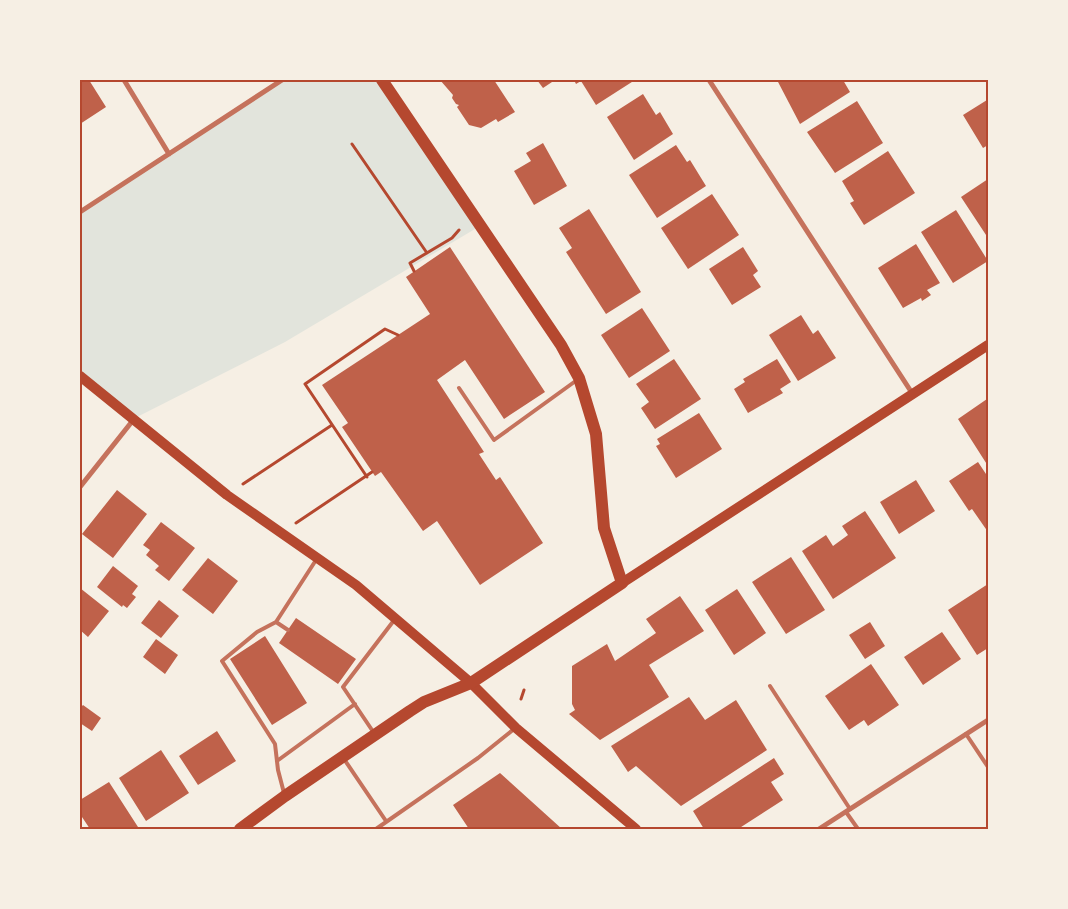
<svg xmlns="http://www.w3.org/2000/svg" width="1068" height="909" font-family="'Noto Sans',sans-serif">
	<rect width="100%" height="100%" fill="#f6efe4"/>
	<!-- green -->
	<path fill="#e2e4dc" d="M 282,80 L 382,80 L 480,226 L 285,342 L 135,418 L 80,376 L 80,212 Z"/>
	<!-- building -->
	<path fill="#bf614a" d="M 80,80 L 89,80 L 106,107 L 80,124 Z
		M 440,80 L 494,80 L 515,112 L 498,122 L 496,119 L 481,128 L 469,125 L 457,107 L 459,105 L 456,104 L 452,98 L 453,95 Z
		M 537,80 L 551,80 L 552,82 L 543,88 Z
		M 574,80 L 635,80 L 596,105 L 581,81 L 576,84 Z
		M 777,80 L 843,80 L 850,92 L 800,124 Z
		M 643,94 L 656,115 L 660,112 L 673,134 L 634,160 L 607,117 Z
		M 987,100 L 988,145 L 983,148 L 963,115 Z
		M 857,101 L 883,143 L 835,173 L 807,132 Z
		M 543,143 L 567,186 L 534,205 L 514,171 L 531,161 L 526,153 Z
		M 676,145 L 687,162 L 690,160 L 706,186 L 657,218 L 629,175 Z
		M 888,151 L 915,193 L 864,225 L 850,203 L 854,201 L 842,181 Z
		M 988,179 L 988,238 L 961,197 Z
		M 712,194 L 739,235 L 688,269 L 661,228 Z
		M 589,209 L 641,292 L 606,314 L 566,252 L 572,248 L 559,228 Z
		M 956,210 L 988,261 L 953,283 L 921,232 Z
		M 916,244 L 940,283 L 927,290 L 931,295 L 922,301 L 921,298 L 903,308 L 878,268 Z
		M 450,247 L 545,392 L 504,419 L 465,360 L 437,380 L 484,452 L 479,454 L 496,480 L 500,477 L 543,543 L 480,585 L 437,521 L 423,531 L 381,472 L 375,476 L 342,427 L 348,423 L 322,385 L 430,314 L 406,277 Z
		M 743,247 L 758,271 L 753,275 L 761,287 L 732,305 L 709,269 Z
		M 642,308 L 670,351 L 629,378 L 601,335 Z
		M 801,315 L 813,334 L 818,330 L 836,358 L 798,381 L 769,335 Z
		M 674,359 L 701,399 L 655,429 L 641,408 L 649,402 L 636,384 Z
		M 777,359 L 791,382 L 780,389 L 783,393 L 748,413 L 734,389 L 745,382 L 743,379 Z
		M 987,399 L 988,401 L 988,466 L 958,419 Z
		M 699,413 L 722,449 L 676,478 L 656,446 L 660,444 L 657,439 Z
		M 978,462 L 988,477 L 988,532 L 972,509 L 969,511 L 949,481 Z
		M 916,480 L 935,511 L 899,534 L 880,502 Z
		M 117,490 L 147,514 L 113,558 L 82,534 Z
		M 865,511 L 896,558 L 833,599 L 802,551 L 826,535 L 833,546 L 848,535 L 842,526 Z
		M 161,522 L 195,548 L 169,581 L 155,570 L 159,566 L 146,555 L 150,550 L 143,545 Z
		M 791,557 L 825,610 L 786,634 L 752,582 Z
		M 208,558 L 238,581 L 213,614 L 182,590 Z
		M 113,566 L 138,586 L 132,594 L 136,597 L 127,608 L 123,605 L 122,607 L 97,587 Z
		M 988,584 L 988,648 L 977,655 L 948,610 Z
		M 80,588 L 109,611 L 88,637 L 80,630 Z
		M 737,589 L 766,633 L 734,655 L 705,610 Z
		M 680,596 L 704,631 L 649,665 L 669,697 L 600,740 L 569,714 L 575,710 L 572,704 L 572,666 L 607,644 L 615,661 L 656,633 L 646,619 Z
		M 159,600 L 179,616 L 161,638 L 141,623 Z
		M 296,618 L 356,659 L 338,684 L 279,643 Z
		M 870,622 L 885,646 L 865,659 L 849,635 Z
		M 942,632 L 961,659 L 923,685 L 904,657 Z
		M 265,636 L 307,703 L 272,725 L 230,659 Z
		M 156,639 L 178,655 L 165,674 L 143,657 Z
		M 871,664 L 899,705 L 868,726 L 864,720 L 849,730 L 825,696 Z
		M 689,697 L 705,720 L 736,700 L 767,750 L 681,806 L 636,766 L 628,772 L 611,746 Z
		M 83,705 L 101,718 L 92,731 L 80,723 L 80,708 Z
		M 217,731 L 236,761 L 198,785 L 179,756 Z
		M 161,750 L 189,793 L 146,821 L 119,778 Z
		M 774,758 L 784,774 L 771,782 L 783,800 L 738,829 L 704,829 L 693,811 Z
		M 500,773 L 562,829 L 469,829 L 453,805 Z
		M 109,782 L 138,827 L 135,829 L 90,829 L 80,814 L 80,800 Z"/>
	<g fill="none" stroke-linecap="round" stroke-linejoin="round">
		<!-- path -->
		<path stroke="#b5482f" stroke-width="3" d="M 352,144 L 427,253
			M 414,271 L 410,263 L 452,238 L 459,230
			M 367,477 L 305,384 L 385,329 L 398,335
			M 243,484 L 332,425
			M 296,523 L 372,472
			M 521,699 L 524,690"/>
		<!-- service -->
		<path stroke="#c5725c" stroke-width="4" d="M 459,388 L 494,440 L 577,380
			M 276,622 L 288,630
			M 770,686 L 850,809
			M 374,733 L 343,687 L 395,619
			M 966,734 L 988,767
			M 344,759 L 386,821
			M 277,761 L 355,704
			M 284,793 L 278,770 L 275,744 L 222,661 L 257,632 L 276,622 L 316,560
			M 846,812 L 858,829
			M 376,829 L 478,758 L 514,729"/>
		<!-- minor -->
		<path stroke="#c5725c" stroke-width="5" d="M 124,80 L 169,154
			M 709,80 L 912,393
			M 80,212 L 282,80
			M 80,487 L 134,419
			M 819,829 L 988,720"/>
		<!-- secondary -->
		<path stroke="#b5482f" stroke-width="10" d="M 80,376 L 227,495 L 356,585 L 471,683 L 516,728 L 636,829
			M 622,583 L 988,345"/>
		<!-- primary -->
		<path stroke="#b5482f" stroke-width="12" d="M 240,829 L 285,796 L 410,711 L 424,702 L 471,683 L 622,583 L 604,528 L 596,434 L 579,378 L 561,345 L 382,80"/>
	</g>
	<!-- border -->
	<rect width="1068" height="909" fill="none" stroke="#f6efe4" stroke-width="162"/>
	<rect x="81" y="81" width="906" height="747" fill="none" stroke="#b5482f" stroke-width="2"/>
</svg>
